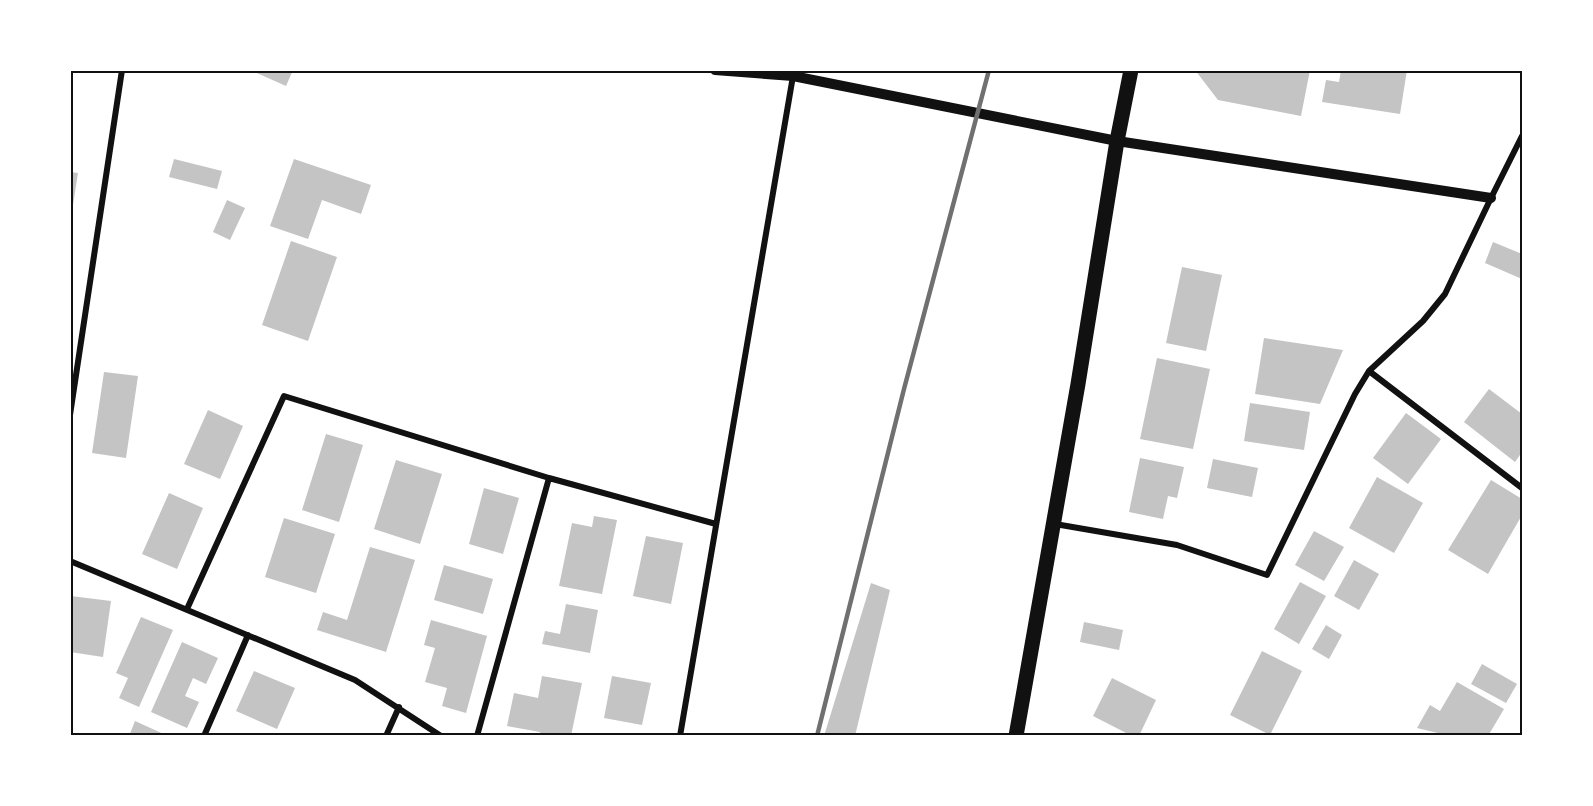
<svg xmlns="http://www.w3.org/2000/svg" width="1593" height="806" font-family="'Alegreya Sans',sans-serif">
	<rect width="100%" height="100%" fill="#fff"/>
	<!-- building -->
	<path fill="#c4c4c4" d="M 250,70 L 293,70 L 286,86 Z
		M 1195,70 L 1310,70 L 1301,116 L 1218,100 Z
		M 1341,70 L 1407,70 L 1400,114 L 1322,102 L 1326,80 L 1339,82 Z
		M 174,159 L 222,171 L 217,189 L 169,177 Z
		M 294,159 L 371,185 L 361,214 L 322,200 L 308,239 L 270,226 Z
		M 70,172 L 78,173 L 72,211 L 70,211 Z
		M 227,200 L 245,208 L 230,240 L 213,232 Z
		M 291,241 L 337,257 L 308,341 L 262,325 Z
		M 1493,242 L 1522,254 L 1522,279 L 1485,263 Z
		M 1182,267 L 1222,275 L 1206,351 L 1166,343 Z
		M 1264,338 L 1343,350 L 1320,404 L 1255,394 Z
		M 1157,358 L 1210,369 L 1193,449 L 1140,439 Z
		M 104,372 L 138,376 L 126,458 L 92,453 Z
		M 1489,389 L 1522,414 L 1522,452 L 1515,462 L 1464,422 Z
		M 1250,403 L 1310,412 L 1304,450 L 1244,441 Z
		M 208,410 L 243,426 L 220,479 L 184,464 Z
		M 1406,413 L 1441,439 L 1408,484 L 1373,458 Z
		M 326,434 L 363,445 L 339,522 L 302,510 Z
		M 1140,458 L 1184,467 L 1177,498 L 1168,496 L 1163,519 L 1129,512 Z
		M 1213,459 L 1258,468 L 1252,497 L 1207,488 Z
		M 396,460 L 442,474 L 420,544 L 374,529 Z
		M 1377,477 L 1423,503 L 1394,553 L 1349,528 Z
		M 1491,480 L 1522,499 L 1522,515 L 1488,574 L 1448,550 Z
		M 484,488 L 519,498 L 503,554 L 469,544 Z
		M 169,493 L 203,508 L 177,569 L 142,554 Z
		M 594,516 L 617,520 L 602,594 L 559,586 L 572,523 L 592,527 Z
		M 284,518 L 335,534 L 316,593 L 265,577 Z
		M 1314,531 L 1344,547 L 1324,581 L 1295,565 Z
		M 646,536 L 683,543 L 671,604 L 633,596 Z
		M 370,547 L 415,560 L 386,652 L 317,630 L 323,612 L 347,620 Z
		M 1354,560 L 1379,574 L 1359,610 L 1334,596 Z
		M 444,565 L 493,579 L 483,614 L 434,600 Z
		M 1300,582 L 1326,596 L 1299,644 L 1274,629 Z
		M 871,583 L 890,590 L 855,736 L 824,736 Z
		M 71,596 L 111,601 L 103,657 L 70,652 Z
		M 566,604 L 598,610 L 590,653 L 542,644 L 545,631 L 560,634 Z
		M 141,617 L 173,630 L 139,707 L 119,698 L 128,678 L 116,673 Z
		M 431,620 L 487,636 L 466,713 L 442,706 L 447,688 L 425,682 L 435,648 L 424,645 Z
		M 1084,622 L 1123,630 L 1119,650 L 1080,642 Z
		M 1326,625 L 1342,635 L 1329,659 L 1312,649 Z
		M 182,642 L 218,658 L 206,684 L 193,678 L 185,696 L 199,702 L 187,728 L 151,712 Z
		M 1262,651 L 1302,671 L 1270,735 L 1230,715 Z
		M 1482,664 L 1517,684 L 1506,703 L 1471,684 Z
		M 254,671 L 295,688 L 277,729 L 236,711 Z
		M 542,676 L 582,683 L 571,736 L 539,736 L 540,732 L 507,726 L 514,693 L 538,698 Z
		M 612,676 L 651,683 L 642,725 L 604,718 Z
		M 1112,678 L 1156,700 L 1139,736 L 1132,736 L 1093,716 Z
		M 1457,682 L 1504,709 L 1488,736 L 1450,736 L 1417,728 L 1430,705 L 1440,711 Z
		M 135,721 L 168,736 L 129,736 Z"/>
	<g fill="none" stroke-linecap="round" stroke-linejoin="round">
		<!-- minor -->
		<path stroke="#111" stroke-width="6" d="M 1369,371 L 1522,488
			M 70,415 L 122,70
			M 1055,524 L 1177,545 L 1267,575 L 1355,394 L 1369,371 L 1423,321 L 1445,294 L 1491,198 L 1522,136
			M 70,561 L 355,680 L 441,736
			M 187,609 L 284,396 L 549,478 L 716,524
			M 204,736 L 248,635
			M 386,736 L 399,707
			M 477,736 L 549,478
			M 680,736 L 793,76"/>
		<!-- tertiary -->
		<path stroke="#111" stroke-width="10" d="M 715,70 L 793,76 L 1117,141 L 1491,198"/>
		<!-- primary -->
		<path stroke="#111" stroke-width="15" d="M 1016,736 L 1078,384 L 1117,141 L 1131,70"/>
		<!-- rail -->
		<path stroke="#707070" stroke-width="4.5" d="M 817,736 L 904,389 L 989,70"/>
	</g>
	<!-- border -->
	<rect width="1593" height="806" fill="none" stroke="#ffffff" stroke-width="144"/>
	<rect x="72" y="72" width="1449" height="662" fill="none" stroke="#111" stroke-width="2"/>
</svg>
